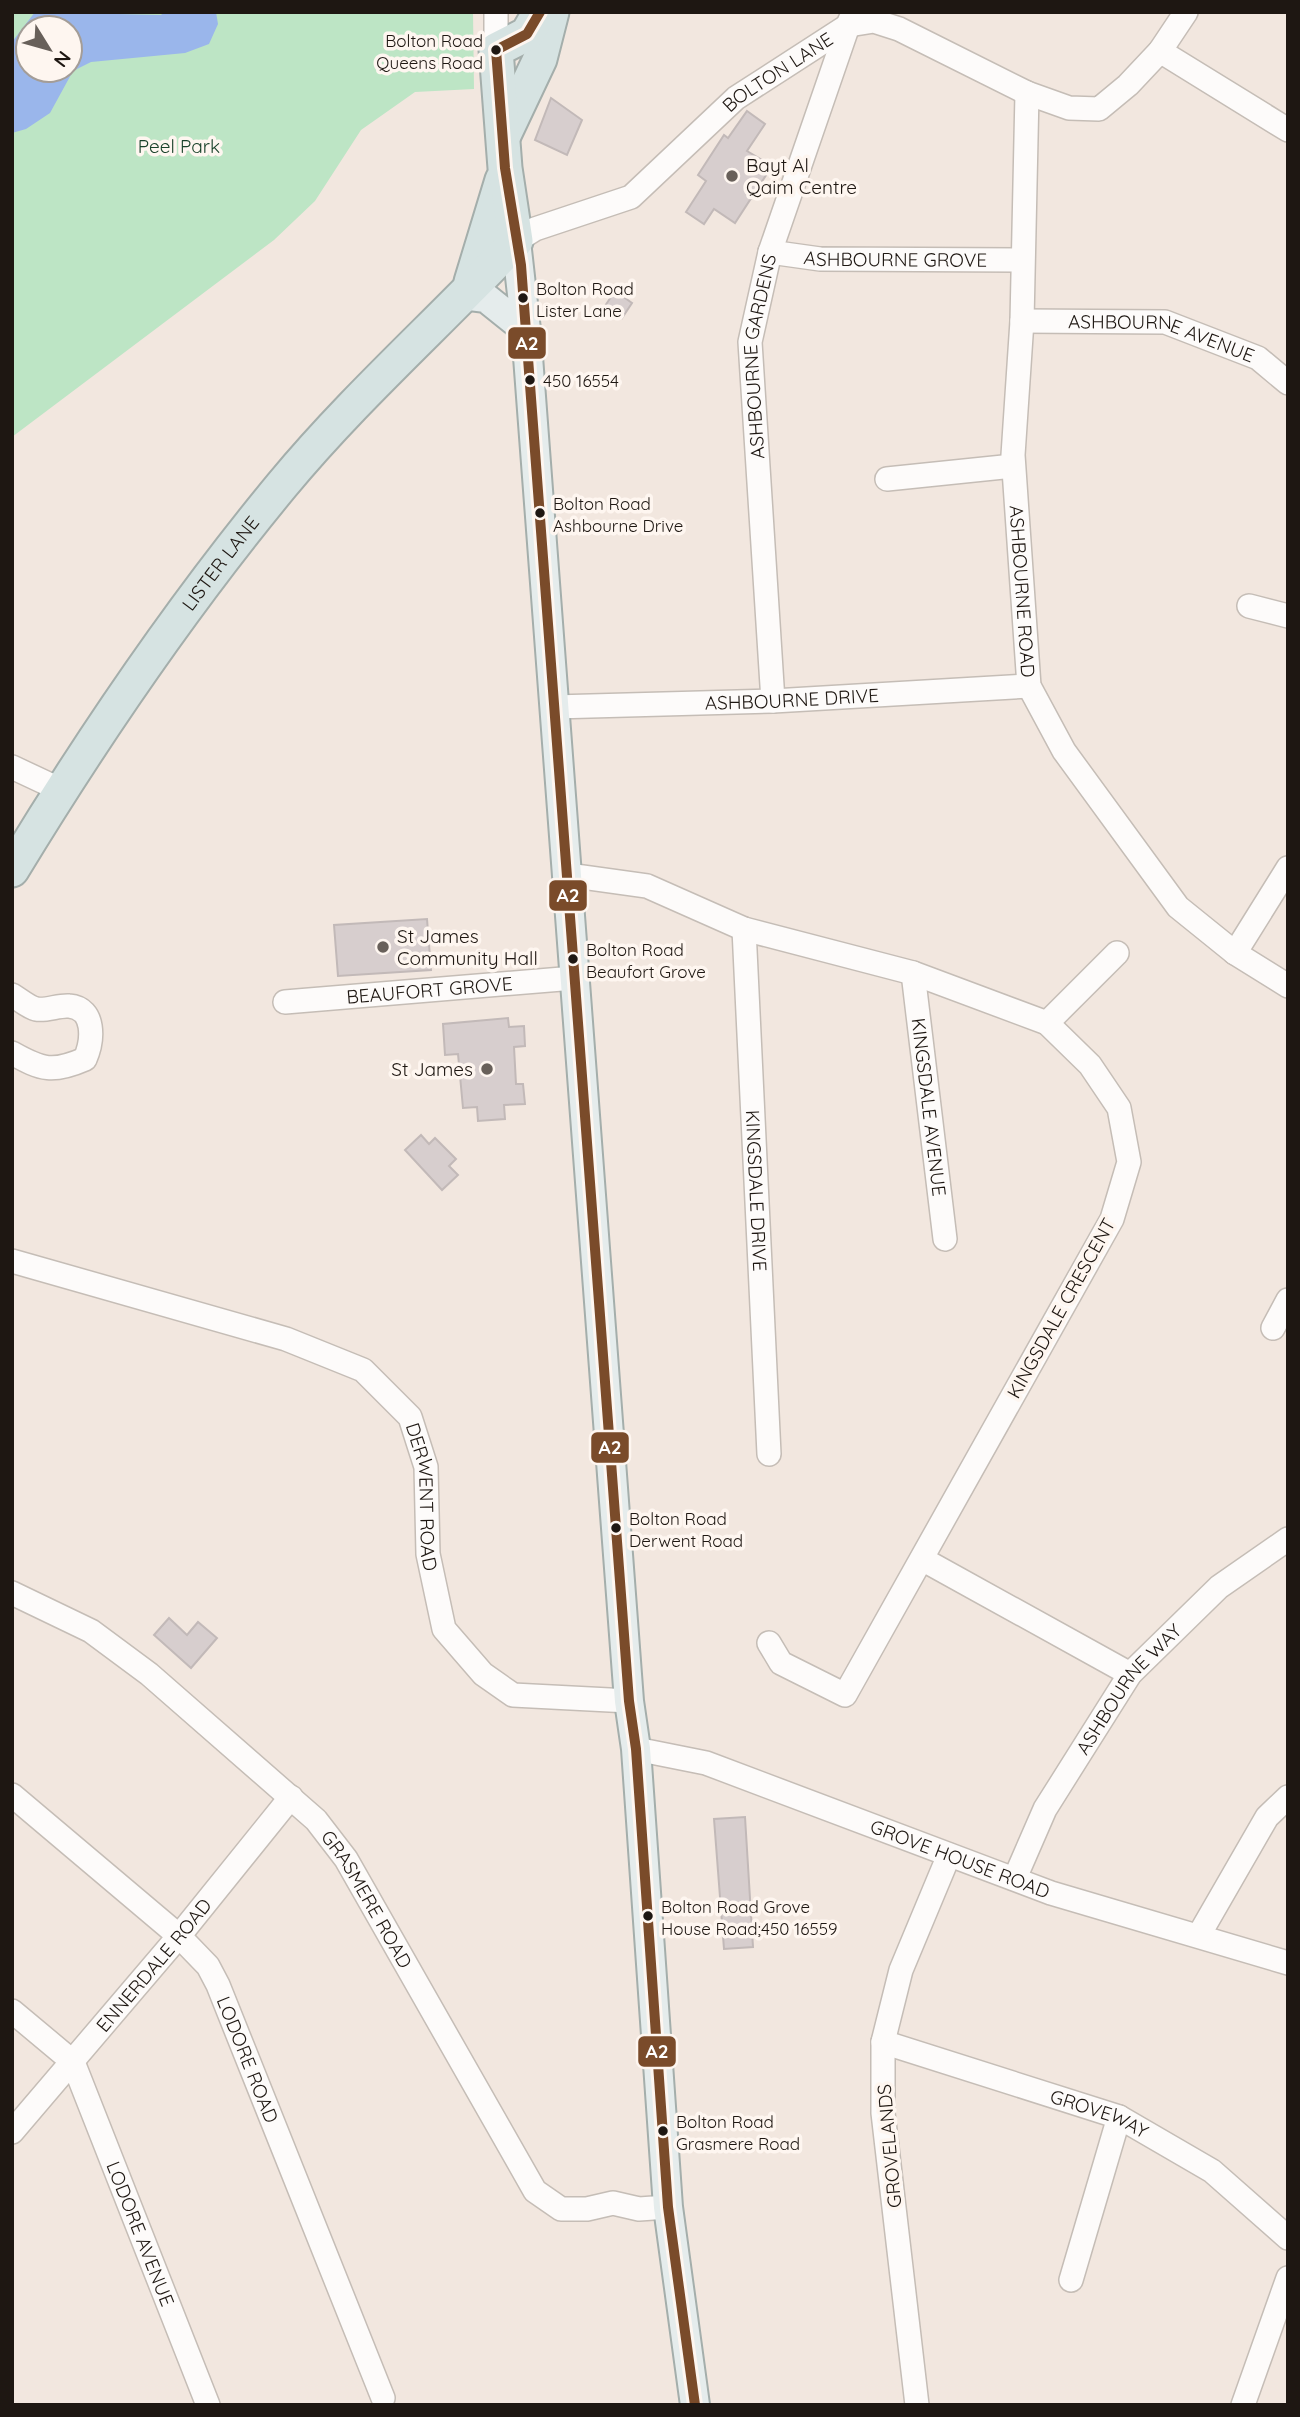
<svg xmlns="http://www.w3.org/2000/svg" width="1300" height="2417" font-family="Quicksand,sans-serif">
	<rect width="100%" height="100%" fill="#f2e7df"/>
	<!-- green -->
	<path fill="#bde5c5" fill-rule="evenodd" d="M 12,12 L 473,12 L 474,89 L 415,92 L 361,130 L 315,201 L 274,240 L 12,437 ZM 28,28 L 70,28 L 70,70 L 28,70 Z"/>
	<!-- water -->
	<path fill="#9ab6eb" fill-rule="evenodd" d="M 35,12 L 161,15 L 164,12 L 216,12 L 218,24 L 209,44 L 185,53 L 91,62 L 73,71 L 50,113 L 26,129 L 12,133 L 12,42 ZM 28,28 L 70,28 L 70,70 L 28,70 Z"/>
	<!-- building -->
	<path fill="#d7cece" stroke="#c2b9b8" stroke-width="2" d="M 551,98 L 582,120 L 567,155 L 535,140 Z
		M 747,111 L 765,124 L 747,151 L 772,166 L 735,223 L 714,209 L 704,224 L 686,212 L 706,181 L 698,175 L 724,135 L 728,138 Z
		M 615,291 L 632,303 L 622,318 L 605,306 Z
		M 427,919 L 431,970 L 338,976 L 334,925 Z
		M 508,1018 L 509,1027 L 524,1026 L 525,1046 L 514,1047 L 516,1084 L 523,1084 L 525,1104 L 504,1105 L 505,1119 L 478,1121 L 477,1107 L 463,1108 L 458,1054 L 445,1055 L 443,1024 Z
		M 421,1135 L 429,1144 L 435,1138 L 456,1159 L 449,1166 L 458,1175 L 442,1190 L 405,1150 Z
		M 169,1618 L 187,1635 L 198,1622 L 217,1638 L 191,1668 L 154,1635 Z
		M 745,1817 L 753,1947 L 724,1949 L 714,1819 Z"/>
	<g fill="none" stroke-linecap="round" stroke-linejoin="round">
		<!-- minor casing -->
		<g stroke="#c5bdb6" stroke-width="26">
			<g id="minor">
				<path d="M 496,12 L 496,50"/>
				<path d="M 1160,51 L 1288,130"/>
				<path id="s1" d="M 1027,93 L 1022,321 L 1013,455 L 1029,686 L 1064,751 L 1178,907 L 1235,953 L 1288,986"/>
				<path id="s2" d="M 516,241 L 535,229 L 631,197 L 736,98 L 849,25 L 874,21 L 899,29 L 1027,93 L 1069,108 L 1099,109 L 1128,85 L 1160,51 L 1186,12"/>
				<path id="s3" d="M 770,252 L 820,259 L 1022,260"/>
				<path id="s4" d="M 1022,321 L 1165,322 L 1258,358 L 1288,383"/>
				<path d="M 887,479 L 1013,466"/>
				<path d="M 1249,606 L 1288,616"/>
				<path id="s5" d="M 773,701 L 750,342 L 770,252 L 850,20"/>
				<path id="s6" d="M 554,707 L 773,701 L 1029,686"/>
				<path d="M 12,767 L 61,790"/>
				<path d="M 568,875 L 647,886 L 744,929 L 913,973 L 1047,1023 L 1090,1065 L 1119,1108 L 1129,1162 L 1112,1219 L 845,1695 L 781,1663 L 769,1643"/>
				<path id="s7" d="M 744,929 L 769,1454"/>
				<path d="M 1235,953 L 1288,868"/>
				<path id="s8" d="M 913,973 L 945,1239"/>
				<path d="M 12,995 C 19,999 28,1007 36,1009 C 46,1011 59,1005 69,1006 C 96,1008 93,1041 85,1059 C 53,1073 42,1070 12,1053"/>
				<path id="s9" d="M 285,1002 L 574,978"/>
				<path d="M 1047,1023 L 1117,953"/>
				<path id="s10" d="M 12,1261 L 286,1339 L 363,1370 L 410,1417 L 426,1467 L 428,1554 L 444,1629 L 483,1674 L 513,1695 L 629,1701"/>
				<path d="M 1273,1328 L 1288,1300"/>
				<path d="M 922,1559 L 1130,1674"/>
				<path id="s11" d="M 12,1593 L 91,1631 L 149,1674 L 316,1820 L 346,1859 L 535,2191 L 561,2209 L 587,2209 L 613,2203 L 639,2209 L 668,2207"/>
				<path id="s12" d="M 636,1749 L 706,1763 L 1051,1893 L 1288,1963"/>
				<path id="s13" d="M 12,1795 L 179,1936 L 208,1966 L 218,1985 L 383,2398"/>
				<path id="s14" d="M 1015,1878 L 1045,1809 L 1130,1674 L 1219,1587 L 1288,1539"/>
				<path d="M 1199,1935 L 1267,1817 L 1288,1797"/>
				<path id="s15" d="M 12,2011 L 73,2062 L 208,2405"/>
				<path id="s16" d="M 883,2042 L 1119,2117 L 1212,2171 L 1288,2238"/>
				<path id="s17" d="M 12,2132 L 179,1936 L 291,1797"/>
				<path d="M 1071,2280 L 1119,2117"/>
				<path d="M 917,2405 L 883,2113 L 883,2042 L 901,1970 L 949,1855"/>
				<path d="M 1243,2405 L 1288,2278"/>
			</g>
		</g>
		<!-- major casing -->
		<g stroke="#a4aeab" stroke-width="32">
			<path id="major" d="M 516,241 L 526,330 L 629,1701 L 636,1749 L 668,2207 L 695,2405
				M 462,295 L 486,298 L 526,330"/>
		</g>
		<!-- highway casing -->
		<g stroke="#a4aeab" stroke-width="37">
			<g id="highway">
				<path d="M 505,133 L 540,59 L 552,12"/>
				<path d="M 471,282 L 502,180"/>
				<path id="s18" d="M 12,870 C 94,735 182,606 282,485 C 354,398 439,323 516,241 L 505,168 L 496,50 L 527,34 L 540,12"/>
			</g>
		</g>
		<!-- minor -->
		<use href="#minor" stroke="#fdfbfa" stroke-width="23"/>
		<!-- major -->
		<use href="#major" stroke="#e5ecec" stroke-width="28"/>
		<!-- highway -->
		<use href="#highway" stroke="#d6e3e2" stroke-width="33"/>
		<!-- bus-1 casing -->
		<g stroke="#fef6f0" stroke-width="16">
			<path id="bus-1" d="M 540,12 L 527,34 L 496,50 L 505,168 L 521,265 L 629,1701 L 636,1749 L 668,2207 L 695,2405"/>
		</g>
		<!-- bus-1 -->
		<use href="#bus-1" stroke="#7a4b2a" stroke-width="10"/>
	</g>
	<!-- markers -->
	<g fill="#1e1712" stroke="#fef6f0" stroke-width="2.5">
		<circle cx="496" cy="50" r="6"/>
		<circle cx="523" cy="298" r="6"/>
		<circle cx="530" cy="380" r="6"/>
		<circle cx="540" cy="513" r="6"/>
		<circle cx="573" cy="959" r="6"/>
		<circle cx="616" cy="1528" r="6"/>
		<circle cx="648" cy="1916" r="6"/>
		<circle cx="663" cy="2131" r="6"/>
	</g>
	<g fill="#68605a" stroke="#fef6f0" stroke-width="2.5">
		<circle cx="732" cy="176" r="7"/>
		<circle cx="383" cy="947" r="7"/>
		<circle cx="487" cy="1069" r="7"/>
	</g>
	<g text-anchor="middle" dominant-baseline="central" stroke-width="7" stroke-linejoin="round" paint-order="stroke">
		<!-- bus labels -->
		<g font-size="17" fill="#1e1712" stroke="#fef6f0" text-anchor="start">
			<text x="483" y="40" text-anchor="end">Bolton Road<tspan x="483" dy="22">Queens Road</tspan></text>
			<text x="536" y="288">Bolton Road<tspan x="536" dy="22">Lister Lane</tspan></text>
			<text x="543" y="380">450 16554</text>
			<text x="553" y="503">Bolton Road<tspan x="553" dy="22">Ashbourne Drive</tspan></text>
			<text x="586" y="949">Bolton Road<tspan x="586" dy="22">Beaufort Grove</tspan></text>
			<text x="629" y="1518">Bolton Road<tspan x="629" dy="22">Derwent Road</tspan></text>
			<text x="661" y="1906">Bolton Road Grove<tspan x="661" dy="22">House Road;450 16559</tspan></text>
			<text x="676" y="2121">Bolton Road<tspan x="676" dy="22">Grasmere Road</tspan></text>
		</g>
		<!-- street labels -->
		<g font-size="19" fill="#1e1712" stroke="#fef6f0">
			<text stroke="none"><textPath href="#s2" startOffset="317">BOLTON LANE</textPath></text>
			<text stroke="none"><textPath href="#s3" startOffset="126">ASHBOURNE GROVE</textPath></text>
			<text stroke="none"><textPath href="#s4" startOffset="142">ASHBOURNE AVENUE</textPath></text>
			<text stroke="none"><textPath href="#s5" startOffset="346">ASHBOURNE GARDENS</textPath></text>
			<text stroke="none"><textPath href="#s18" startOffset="371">LISTER LANE</textPath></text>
			<text stroke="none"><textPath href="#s1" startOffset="499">ASHBOURNE ROAD</textPath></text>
			<text stroke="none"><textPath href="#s6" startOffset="238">ASHBOURNE DRIVE</textPath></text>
			<text stroke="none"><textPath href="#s9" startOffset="145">BEAUFORT GROVE</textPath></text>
			<text stroke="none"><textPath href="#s8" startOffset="135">KINGSDALE AVENUE</textPath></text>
			<text stroke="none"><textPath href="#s7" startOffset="262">KINGSDALE DRIVE</textPath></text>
			<text transform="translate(1061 1308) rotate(-61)">KINGSDALE CRESCENT</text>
			<text stroke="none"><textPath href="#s10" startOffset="516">DERWENT ROAD</textPath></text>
			<text stroke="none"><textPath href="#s14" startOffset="222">ASHBOURNE WAY</textPath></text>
			<text stroke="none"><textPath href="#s12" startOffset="343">GROVE HOUSE ROAD</textPath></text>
			<text stroke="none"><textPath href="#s11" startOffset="476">GRASMERE ROAD</textPath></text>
			<text stroke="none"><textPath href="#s17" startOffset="219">ENNERDALE ROAD</textPath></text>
			<text stroke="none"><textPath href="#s13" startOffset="362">LODORE ROAD</textPath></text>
			<text stroke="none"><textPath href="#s16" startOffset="228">GROVEWAY</textPath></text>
			<text transform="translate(889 2146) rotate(-95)">GROVELANDS</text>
			<text stroke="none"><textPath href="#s15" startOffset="264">LODORE AVENUE</textPath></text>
		</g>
		<!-- park labels -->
		<g font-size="19" fill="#19422a" stroke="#fef6f0">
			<text x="179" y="146">Peel Park</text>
		</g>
		<!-- poi labels -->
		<g font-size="19" fill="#1e1712" stroke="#fef6f0" text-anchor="start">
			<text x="746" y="165">Bayt Al<tspan x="746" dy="22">Qaim Centre</tspan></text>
			<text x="397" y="936">St James<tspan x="397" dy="22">Community Hall</tspan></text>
			<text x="473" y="1069" text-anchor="end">St James</text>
		</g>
	</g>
	<g stroke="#fef6f0" stroke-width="2.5">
		<rect x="507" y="326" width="40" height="34" rx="7" fill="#7a4b2a"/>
		<rect x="548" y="879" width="40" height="33" rx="7" fill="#7a4b2a"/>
		<rect x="590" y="1431" width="40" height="33" rx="7" fill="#7a4b2a"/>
		<rect x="637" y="2035" width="40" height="33" rx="7" fill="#7a4b2a"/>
	</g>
	<g font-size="19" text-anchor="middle" font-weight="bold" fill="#fff">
		<text x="527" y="350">A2</text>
		<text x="568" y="902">A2</text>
		<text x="610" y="1454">A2</text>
		<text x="657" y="2058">A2</text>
	</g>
	<!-- border -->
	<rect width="1300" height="2417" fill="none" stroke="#1e1712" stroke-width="28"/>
	<!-- north arrow -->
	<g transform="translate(49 49) rotate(127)"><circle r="33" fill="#fef6f0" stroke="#a49d97" stroke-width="2"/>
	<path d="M0-5L12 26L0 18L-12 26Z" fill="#68605a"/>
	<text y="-10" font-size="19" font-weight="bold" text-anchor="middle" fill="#1e1712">N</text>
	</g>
</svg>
